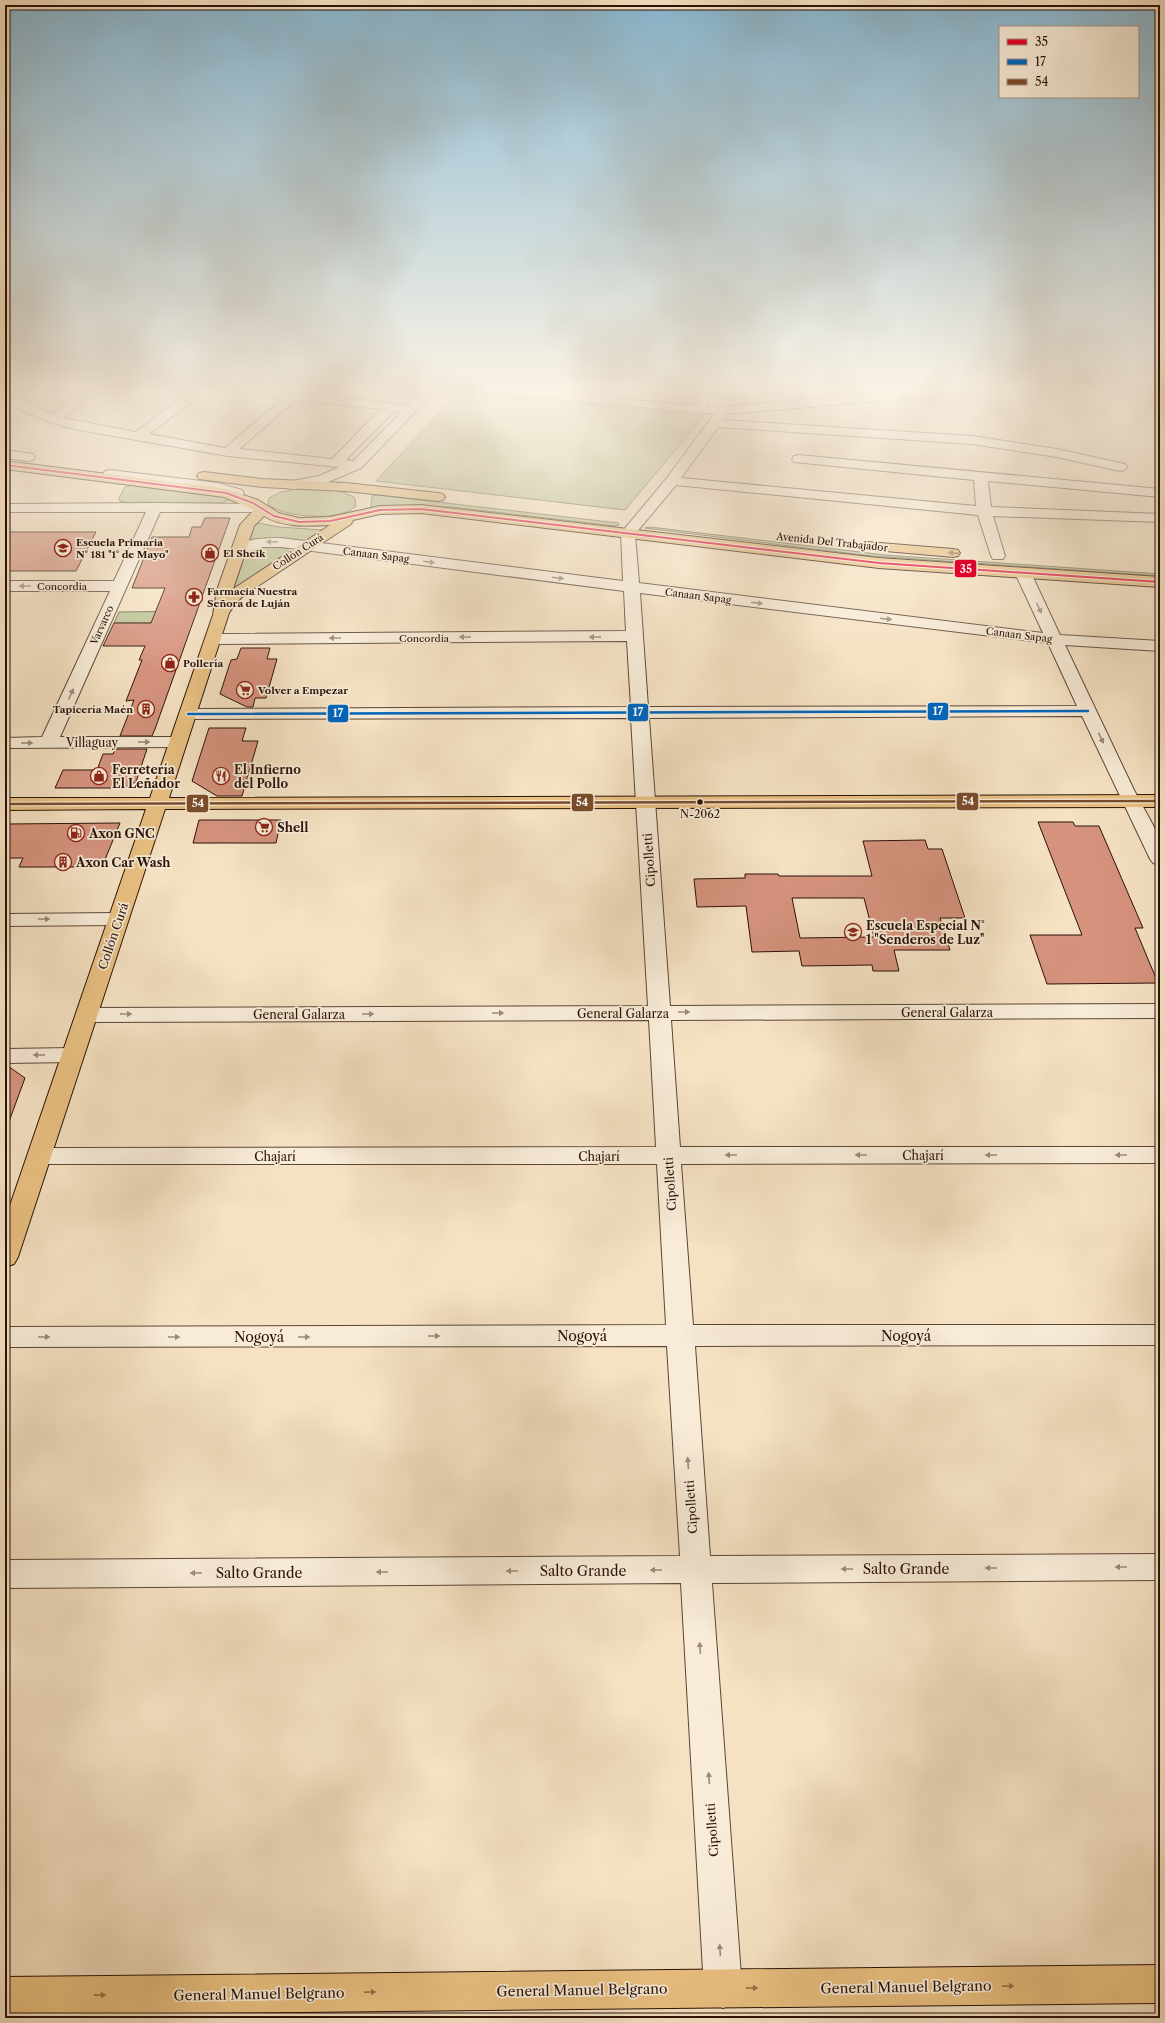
<svg xmlns="http://www.w3.org/2000/svg" width="1165" height="2023" font-family="'Libre Caslon Text',serif">
	<rect width="100%" height="100%" fill="#f5e2c3"/>
	<filter id="stains"><feTurbulence type="fractalNoise" baseFrequency=".005" numOctaves="4"/><feColorMatrix values="0 0 0 0 .2 0 0 0 0 .09 0 0 0 0 .02 0 0 0 .5 -.17"/></filter>
	<radialGradient id="worn" r=".72"><stop offset=".6" stop-color="#630" stop-opacity="0"/><stop offset="1" stop-color="#630" stop-opacity=".3"/></radialGradient>
	<!-- green -->
	<path fill="#bcc394" stroke="#726a4e" d="M 459,392 L 704,416 L 625,510 L 376,481 Z
		M 131,485 L 222,495 L 231,499 L 222,503 L 130,503 L 120,501 L 119,498 L 125,487 Z
		M 300,488 L 330,489 L 346,493 L 355,498 L 356,506 C 341,522 283,518 268,504 L 269,498 L 281,492 Z
		M 377,495 L 618,523 L 619,525 L 615,526 L 452,507 L 371,507 L 372,496 Z
		M 258,523 L 279,527 L 323,530 L 306,542 L 249,541 L 254,525 Z
		M 650,527 L 885,555 L 1160,574 L 1160,576 L 871,556 L 645,528 Z
		M 260,545 L 293,549 L 233,591 L 246,551 Z
		M 197,611 L 192,623 L 114,623 L 119,612 Z"/>
	<!-- building -->
	<path fill="#d6937e" stroke="#291108" fill-rule="evenodd" d="M 205,518 L 230,518 L 155,729 L 152,736 L 120,736 L 134,700 L 126,701 L 142,660 L 139,660 L 145,646 L 103,646 L 114,623 L 151,623 L 165,588 L 132,588 L 152,537 L 189,537 L 192,527 L 201,527 Z
		M 5,532 L 96,532 L 76,571 L 5,571 Z
		M 241,648 L 270,648 L 267,659 L 277,659 L 266,698 L 255,698 L 253,707 L 247,707 L 220,694 L 231,660 L 237,659 Z
		M 209,728 L 246,728 L 242,741 L 258,741 L 242,796 L 217,796 L 192,781 Z
		M 115,749 L 147,749 L 136,782 L 124,788 L 55,788 L 63,770 L 97,770 L 103,754 L 113,754 Z
		M 199,820 L 281,820 L 276,843 L 193,843 Z
		M 1038,822 L 1073,822 L 1075,826 L 1099,826 L 1143,928 L 1135,928 L 1158,983 L 1047,984 L 1030,935 L 1082,935 Z
		M 120,823 L 102,867 L 19,867 L 23,858 L 5,858 L 5,824 Z
		M 925,840 L 928,849 L 942,849 L 965,918 L 940,918 L 950,950 L 894,950 L 899,971 L 873,971 L 872,965 L 802,966 L 799,951 L 752,952 L 746,906 L 697,907 L 694,879 L 745,878 L 745,874 L 778,874 L 779,876 L 872,876 L 863,841 ZM 792,898 L 864,898 L 874,937 L 800,938 Z
		M 5,1064 L 25,1078 L 7,1127 L 5,1126 Z"/>
	<g fill="none" stroke-linecap="round" stroke-linejoin="round">
		<!-- minor casing -->
		<g stroke="#5c4537" stroke-width="2">
			<path id="minor" d="M 89,386 L 103,386 L 64,418 L 136,432 L 193,388 L 192,386 L 236,386 L 290,392 L 298,388 L 302,389 L 303,394 L 408,405 L 427,386 L 440,386 L 361,468 L 328,482 L 293,489 L 288,488 L 286,485 L 288,482 L 319,476 L 339,467 L 228,456 L 79,430 L 49,422 L 5,403 L 5,394 L 53,414 ZM 206,391 L 283,399 L 225,448 L 149,434 ZM 296,400 L 381,409 L 332,459 L 239,449 ZM 394,411 L 402,412 L 353,461 L 346,460 Z
				M 453,386 L 500,386 L 694,406 L 707,386 L 719,386 L 706,407 L 723,407 L 960,386 L 1013,386 L 1007,390 L 727,414 L 723,420 L 972,436 L 1057,449 L 1120,463 L 1125,464 L 1127,467 L 1125,470 L 1120,471 L 1057,457 L 972,444 L 718,427 L 681,478 L 976,506 L 974,480 L 794,462 L 792,459 L 794,456 L 799,455 L 1160,489 L 1160,497 L 988,481 L 991,507 L 1160,514 L 1160,522 L 993,516 L 1005,556 L 1003,559 L 993,559 L 991,556 L 978,515 L 676,485 L 635,534 L 639,583 L 1043,633 L 1015,573 L 1018,570 L 1028,570 L 1031,573 L 1060,635 L 1160,641 L 1160,651 L 1065,645 L 1134,790 L 1160,838 L 1160,865 L 1153,863 L 1150,859 L 1082,716 L 649,718 L 670,1006 L 1160,1004 L 1160,1018 L 671,1020 L 680,1147 L 1160,1147 L 1160,1163 L 681,1164 L 693,1325 L 1160,1325 L 1160,1345 L 695,1346 L 710,1556 L 1160,1554 L 1160,1580 L 712,1583 L 742,1989 L 736,2002 L 723,2008 L 710,2002 L 704,1989 L 681,1583 L 5,1588 L 5,1560 L 680,1556 L 667,1346 L 5,1347 L 5,1327 L 666,1325 L 657,1164 L 39,1164 L 30,1162 L 27,1156 L 30,1150 L 39,1148 L 656,1147 L 649,1020 L 87,1022 L 79,1020 L 76,1015 L 79,1010 L 87,1008 L 648,1006 L 631,718 L 188,719 L 182,718 L 179,714 L 182,710 L 188,709 L 631,707 L 627,641 L 213,644 L 207,642 L 205,639 L 207,636 L 213,634 L 626,631 L 624,591 L 281,547 L 263,547 L 238,555 L 233,554 L 231,551 C 240,538 266,538 281,538 L 623,581 L 621,533 L 667,478 L 714,414 L 459,390 ZM 640,593 L 1048,643 L 1077,706 L 648,707 Z
				M 1113,386 L 1160,386 L 1160,391 L 1119,390 Z
				M 5,450 L 33,454 L 35,457 L 33,460 L 28,461 L 5,458 Z
				M 110,470 L 218,483 L 242,490 L 244,493 L 242,496 L 237,497 L 105,477 L 103,474 L 105,471 Z
				M 155,503 L 260,504 L 265,505 L 267,508 L 265,511 L 260,512 L 160,512 L 60,737 L 178,737 L 184,738 L 187,742 L 184,746 L 178,747 L 5,748 L 5,738 L 42,737 L 110,591 L 5,591 L 5,581 L 114,581 L 146,512 L 5,512 L 5,504 Z
				M 119,913 L 126,915 L 129,919 L 126,923 L 119,925 L 5,926 L 5,914 Z
				M 73,1048 L 81,1050 L 84,1055 L 81,1060 L 73,1062 L 5,1063 L 5,1049 Z
				M 66,1977 L 79,1983 L 85,1996 L 73,2018 L 32,2018 L 38,2005 L 53,1983 Z"/>
		</g>
		<!-- major casing -->
		<g stroke="#291108" stroke-width="2">
			<path id="major" d="M 5,461 L 226,489 L 258,500 L 279,513 L 299,518 L 330,517 L 380,506 L 421,505 L 879,558 L 1160,577 L 1160,587 L 879,568 L 421,513 L 380,514 L 353,520 L 351,524 L 243,596 L 235,604 L 229,613 L 169,798 L 1160,795 L 1160,807 L 165,809 L 18,1257 L 14,1264 L 5,1267 L 5,1220 L 146,809 L 5,810 L 5,798 L 150,798 L 213,615 L 217,590 L 240,525 L 254,510 L 224,497 L 5,469 ZM 264,516 C 283,528 308,526 330,525 L 233,589 L 254,526 Z
				M 204,472 L 262,479 L 346,483 L 438,493 L 443,494 L 445,497 L 443,500 L 438,501 L 346,491 L 262,487 L 199,479 L 197,476 L 199,473 Z
				M 868,542 L 953,549 L 958,550 L 960,553 L 958,556 L 953,557 L 863,549 L 861,546 L 863,543 Z
				M 1160,1965 L 1160,2003 L 5,2015 L 5,1977 Z"/>
		</g>
		<!-- minor -->
		<use href="#minor" fill="#f8ecd8" fill-rule="evenodd"/>
		<!-- major -->
		<use href="#major" fill="#eac182" fill-rule="evenodd"/>
		<!-- bus-1 casing -->
		<g stroke="#f8ecd8" stroke-width="4">
			<path id="bus-1" d="M 5,465 L 226,493 L 253,503 L 274,516 L 299,522 L 330,521 L 380,510 L 421,509 L 879,563 L 1160,582"/>
		</g>
		<!-- bus-2 casing -->
		<g stroke="#f8ecd8" stroke-width="5">
			<path id="bus-2" d="M 188,714 L 1088,711"/>
		</g>
		<!-- bus-3 casing -->
		<g stroke="#f8ecd8" stroke-width="5">
			<path id="bus-3" d="M 5,804 L 1160,801"/>
		</g>
		<!-- bus-1 -->
		<use href="#bus-1" stroke="#e4002b" stroke-width="2"/>
		<!-- bus-2 -->
		<use href="#bus-2" stroke="#0065bd" stroke-width="2.5"/>
		<!-- bus-3 -->
		<use href="#bus-3" stroke="#7a4b2a" stroke-width="2.5"/>
	</g>
	<!-- one-way arrows -->
	<defs><path id="oneway-solid" d="M-6-.8H1V-3.2L6.5 0L1 3.2V.8H-6Z"/></defs>
	<g fill="#9b897a">
		<use href="#oneway-solid" transform="translate(272 542) rotate(179)"/>
		<use href="#oneway-solid" transform="translate(429 562) rotate(7)"/>
		<use href="#oneway-solid" transform="translate(558 578) rotate(7)"/>
		<use href="#oneway-solid" transform="translate(25 586) rotate(180)"/>
		<use href="#oneway-solid" transform="translate(757 603) rotate(7)"/>
		<use href="#oneway-solid" transform="translate(1039 608) rotate(65)"/>
		<use href="#oneway-solid" transform="translate(886 619) rotate(7)"/>
		<use href="#oneway-solid" transform="translate(465 637) rotate(180)"/>
		<use href="#oneway-solid" transform="translate(595 637) rotate(180)"/>
		<use href="#oneway-solid" transform="translate(335 638) rotate(180)"/>
		<use href="#oneway-solid" transform="translate(71 694) rotate(-66)"/>
		<use href="#oneway-solid" transform="translate(1101 738) rotate(65)"/>
		<use href="#oneway-solid" transform="translate(144 742)"/>
		<use href="#oneway-solid" transform="translate(27 743)"/>
		<use href="#oneway-solid" transform="translate(44 919)"/>
		<use href="#oneway-solid" transform="translate(684 1012)"/>
		<use href="#oneway-solid" transform="translate(498 1013)"/>
		<use href="#oneway-solid" transform="translate(126 1014)"/>
		<use href="#oneway-solid" transform="translate(368 1014)"/>
		<use href="#oneway-solid" transform="translate(39 1055) rotate(180)"/>
		<use href="#oneway-solid" transform="translate(731 1155) rotate(180)"/>
		<use href="#oneway-solid" transform="translate(861 1155) rotate(180)"/>
		<use href="#oneway-solid" transform="translate(991 1155) rotate(180)"/>
		<use href="#oneway-solid" transform="translate(1121 1155) rotate(180)"/>
		<use href="#oneway-solid" transform="translate(434 1336)"/>
		<use href="#oneway-solid" transform="translate(44 1337)"/>
		<use href="#oneway-solid" transform="translate(174 1337)"/>
		<use href="#oneway-solid" transform="translate(304 1337)"/>
		<use href="#oneway-solid" transform="translate(688 1463) rotate(-94)"/>
		<use href="#oneway-solid" transform="translate(1121 1567) rotate(180)"/>
		<use href="#oneway-solid" transform="translate(991 1568) rotate(180)"/>
		<use href="#oneway-solid" transform="translate(847 1569) rotate(180)"/>
		<use href="#oneway-solid" transform="translate(656 1570) rotate(180)"/>
		<use href="#oneway-solid" transform="translate(512 1571) rotate(180)"/>
		<use href="#oneway-solid" transform="translate(382 1572) rotate(180)"/>
		<use href="#oneway-solid" transform="translate(196 1573) rotate(180)"/>
		<use href="#oneway-solid" transform="translate(700 1648) rotate(-94)"/>
		<use href="#oneway-solid" transform="translate(709 1778) rotate(-94)"/>
		<use href="#oneway-solid" transform="translate(720 1950) rotate(-94)"/>
	</g>
	<g fill="#93724b">
		<use href="#oneway-solid" transform="translate(954 553) rotate(-176)"/>
		<use href="#oneway-solid" transform="translate(1008 1986) rotate(-1)"/>
		<use href="#oneway-solid" transform="translate(752 1988) rotate(-1)"/>
		<use href="#oneway-solid" transform="translate(370 1992) rotate(-1)"/>
		<use href="#oneway-solid" transform="translate(100 1995) rotate(-1)"/>
	</g>
	<!-- sky -->
	<linearGradient id="sky" x2="0" y2="1"><stop stop-color="#89b8d2"/><stop offset="0.58" stop-color="#faf2e4"/><stop offset="1" stop-color="#faf2e4" stop-opacity="0"/></linearGradient>
	<rect width="1165" height="670" fill="url(#sky)"/>
	<!-- icons -->
	<defs>
		<g id="school-ring" transform="scale(0.9)"><circle r="9.5" fill="#f8ecd8" stroke="#8f2418" stroke-width="1.5"/><path d="M0-5L7-2L0 1L-7-2ZM-4 1L0 2.5L4 1V4Q0 6-4 4Z" fill="#8f2418"/></g>
		<g id="shop-ring" transform="scale(0.9)"><circle r="9.5" fill="#f8ecd8" stroke="#8f2418" stroke-width="1.5"/><path d="M-5-2.5h2.3a2.7 3.5 0 0 1 5.4 0H5L5.5 6h-11ZM-1.5-2.5h3a1.5 2.3 0 0 0-3 0Z" fill="#8f2418"/></g>
		<g id="pharmacy-ring" transform="scale(0.9)"><circle r="9.5" fill="#f8ecd8" stroke="#8f2418" stroke-width="1.5"/><path d="M-2-6h4v4h4v4h-4v4h-4v-4h-4v-4h4Z" fill="#8f2418"/></g>
		<g id="supermarket-ring" transform="scale(0.9)"><circle r="9.5" fill="#f8ecd8" stroke="#8f2418" stroke-width="1.5"/><path d="M-6-5.5h2.5l.6 2H6L4.5 2H-2.5L-4.4-4H-6ZM-1.5 3.2a1.3 1.3 0 1 0 .1 0ZM3 3.2a1.3 1.3 0 1 0 .1 0Z" fill="#8f2418"/></g>
		<g id="building-ring" transform="scale(0.9)"><circle r="9.5" fill="#f8ecd8" stroke="#8f2418" stroke-width="1.5"/><path d="M-4-6H4V6H1V3H-1V6H-4ZM-2.5-4.3h1.7v1.8h-1.7ZM.8-4.3h1.7v1.8H.8ZM-2.5-1h1.7V.8h-1.7ZM.8-1h1.7V.8H.8Z" fill="#8f2418"/></g>
		<g id="restaurant-ring" transform="scale(0.9)"><circle r="9.5" fill="#f8ecd8" stroke="#8f2418" stroke-width="1.5"/><path d="M-5-6h1v4h1v-4h1v4h1v-4h1v5L-1.5 .5V6h-2V.5L-5-1ZM5-6V6H3V1.5H1.5Q1.5-4 5-6Z" fill="#8f2418"/></g>
		<g id="fuel-ring" transform="scale(0.9)"><circle r="9.5" fill="#f8ecd8" stroke="#8f2418" stroke-width="1.5"/><path d="M-5.5-6h7V0h2V4h1.3V-2.5L3-4.5l.8-.8L6-3V5H2.5V1h-1V6h-7ZM-4.2-4.7v3.2H.2V-4.7Z" fill="#8f2418"/></g>
	</defs>
	<g fill-rule="evenodd">
		<use href="#school-ring" x="63" y="548"/>
		<use href="#shop-ring" x="210" y="553"/>
		<use href="#pharmacy-ring" x="194" y="597"/>
		<use href="#shop-ring" x="170" y="663"/>
		<use href="#supermarket-ring" x="245" y="690"/>
		<use href="#building-ring" x="146" y="709"/>
		<use href="#shop-ring" x="99" y="776"/>
		<use href="#restaurant-ring" x="221" y="776"/>
		<use href="#supermarket-ring" x="264" y="827"/>
		<use href="#fuel-ring" x="76" y="833"/>
		<use href="#building-ring" x="63" y="862"/>
		<use href="#school-ring" x="853" y="932"/>
	</g>
	<!-- markers -->
	<circle fill="#291108" stroke="#f8ecd8" stroke-width="1.5" cx="700" cy="802" r="3.5"/>
	<g text-anchor="middle" dominant-baseline="central" stroke-width="3.5" stroke-linejoin="round" paint-order="stroke">
		<!-- far-poi labels -->
		<g font-size="10" font-weight="bold" fill="#291108" stroke="#f8ecd8" text-anchor="start">
			<text x="76" y="542">Escuela Primaria<tspan x="76" dy="12">N° 181 "1° de Mayo"</tspan></text>
			<text x="223" y="553">El Sheik</text>
			<text x="207" y="591">Farmacia Nuestra<tspan x="207" dy="12">Señora de Luján</tspan></text>
			<text x="183" y="663">Pollería</text>
			<text x="258" y="690">Volver a Empezar</text>
			<text x="133" y="709" text-anchor="end">Tapicería Maén</text>
		</g>
		<!-- far-street labels -->
		<g font-size="10" fill="#291108" stroke="#f8ecd8">
			<text transform="translate(832 542) rotate(6)">Avenida Del Trabajador</text>
			<text transform="translate(298 552) rotate(-33)">Collón Curá</text>
			<text transform="translate(376 555) rotate(7)">Canaan Sapag</text>
			<text x="62" y="586">Concordia</text>
			<text transform="translate(698 596) rotate(7)">Canaan Sapag</text>
			<text transform="translate(102 625) rotate(-66)">Varvarco</text>
			<text transform="translate(1019 635) rotate(7)">Canaan Sapag</text>
			<text x="424" y="638">Concordia</text>
		</g>
		<!-- bus labels -->
		<g font-size="11" fill="#291108" stroke="#f8ecd8">
			<text x="700" y="814">N-2062</text>
		</g>
		<!-- street labels -->
		<g font-size="12" fill="#291108" stroke="#f8ecd8">
			<text x="92" y="742">Villaguay</text>
			<text transform="translate(649 860) rotate(-94)">Cipolletti</text>
			<text transform="translate(113 936) rotate(-71)">Collón Curá</text>
			<text x="947" y="1012">General Galarza</text>
			<text x="623" y="1013">General Galarza</text>
			<text x="299" y="1014">General Galarza</text>
			<text x="923" y="1155">Chajarí</text>
			<text x="275" y="1156">Chajarí</text>
			<text x="599" y="1156">Chajarí</text>
			<text transform="translate(670 1184) rotate(-94)">Cipolletti</text>
			<text transform="translate(691 1507) rotate(-94)">Cipolletti</text>
			<text transform="translate(712 1830) rotate(-94)">Cipolletti</text>
		</g>
		<!-- poi labels -->
		<g font-size="12" font-weight="bold" fill="#291108" stroke="#f8ecd8" text-anchor="start">
			<text x="112" y="769">Ferretería<tspan x="112" dy="14">El Leñador</tspan></text>
			<text x="234" y="769">El Infierno<tspan x="234" dy="14">del Pollo</tspan></text>
			<text x="277" y="827">Shell</text>
			<text x="89" y="833">Axon GNC</text>
			<text x="76" y="862">Axon Car Wash</text>
			<text x="866" y="925">Escuela Especial N°<tspan x="866" dy="14">1 "Senderos de Luz"</tspan></text>
		</g>
		<!-- near-street labels -->
		<g font-size="14" fill="#291108" stroke="#f8ecd8">
			<text x="582" y="1336">Nogoyá</text>
			<text x="906" y="1336">Nogoyá</text>
			<text x="259" y="1337">Nogoyá</text>
			<text x="906" y="1569">Salto Grande</text>
			<text x="583" y="1571">Salto Grande</text>
			<text x="259" y="1573">Salto Grande</text>
			<text transform="translate(906 1987) rotate(-1)">General Manuel Belgrano</text>
			<text transform="translate(582 1990) rotate(-1)">General Manuel Belgrano</text>
			<text transform="translate(259 1994) rotate(-1)">General Manuel Belgrano</text>
		</g>
	</g>
	<g stroke="#f8ecd8" stroke-width="1.5">
		<rect x="954" y="559" width="23" height="19" rx="4" fill="#e4002b"/>
		<rect x="927" y="702" width="22" height="19" rx="4" fill="#0065bd"/>
		<rect x="627" y="703" width="22" height="19" rx="4" fill="#0065bd"/>
		<rect x="327" y="704" width="22" height="19" rx="4" fill="#0065bd"/>
		<rect x="956" y="792" width="23" height="19" rx="4" fill="#7a4b2a"/>
		<rect x="571" y="793" width="23" height="19" rx="4" fill="#7a4b2a"/>
		<rect x="186" y="794" width="23" height="19" rx="4" fill="#7a4b2a"/>
	</g>
	<g font-size="11" text-anchor="middle" font-weight="bold" fill="#fff">
		<text x="966" y="573">35</text>
		<text x="938" y="715">17</text>
		<text x="638" y="716">17</text>
		<text x="338" y="717">17</text>
		<text x="968" y="805">54</text>
		<text x="582" y="806">54</text>
		<text x="198" y="807">54</text>
	</g>
	<!-- margin -->
	<rect width="1165" height="2023" fill="none" stroke="#f5e2c3" stroke-width="20"/>
	<rect x="6" y="6" width="1153" height="2011" fill="none" stroke="#291108" stroke-width="2"/>
	<rect x="10" y="10" width="1145" height="2003" fill="none" stroke="#291108"/>
	<!-- legend -->
	<rect x="999" y="26" width="140" height="72" fill="#f8ecd8" stroke="#a59485"/>
	<rect x="1007" y="39" width="20" height="6" fill="#e4002b" stroke="#a59485"/>
	<text x="1035" y="46" font-size="12" fill="#291108">35</text>
	<rect x="1007" y="59" width="20" height="6" fill="#0065bd" stroke="#a59485"/>
	<text x="1035" y="66" font-size="12" fill="#291108">17</text>
	<rect x="1007" y="79" width="20" height="6" fill="#7a4b2a" stroke="#a59485"/>
	<text x="1035" y="86" font-size="12" fill="#291108">54</text>
	<rect width="100%" height="100%" filter="url(#stains)"/>
	<rect width="100%" height="100%" fill="url(#worn)"/>
</svg>
